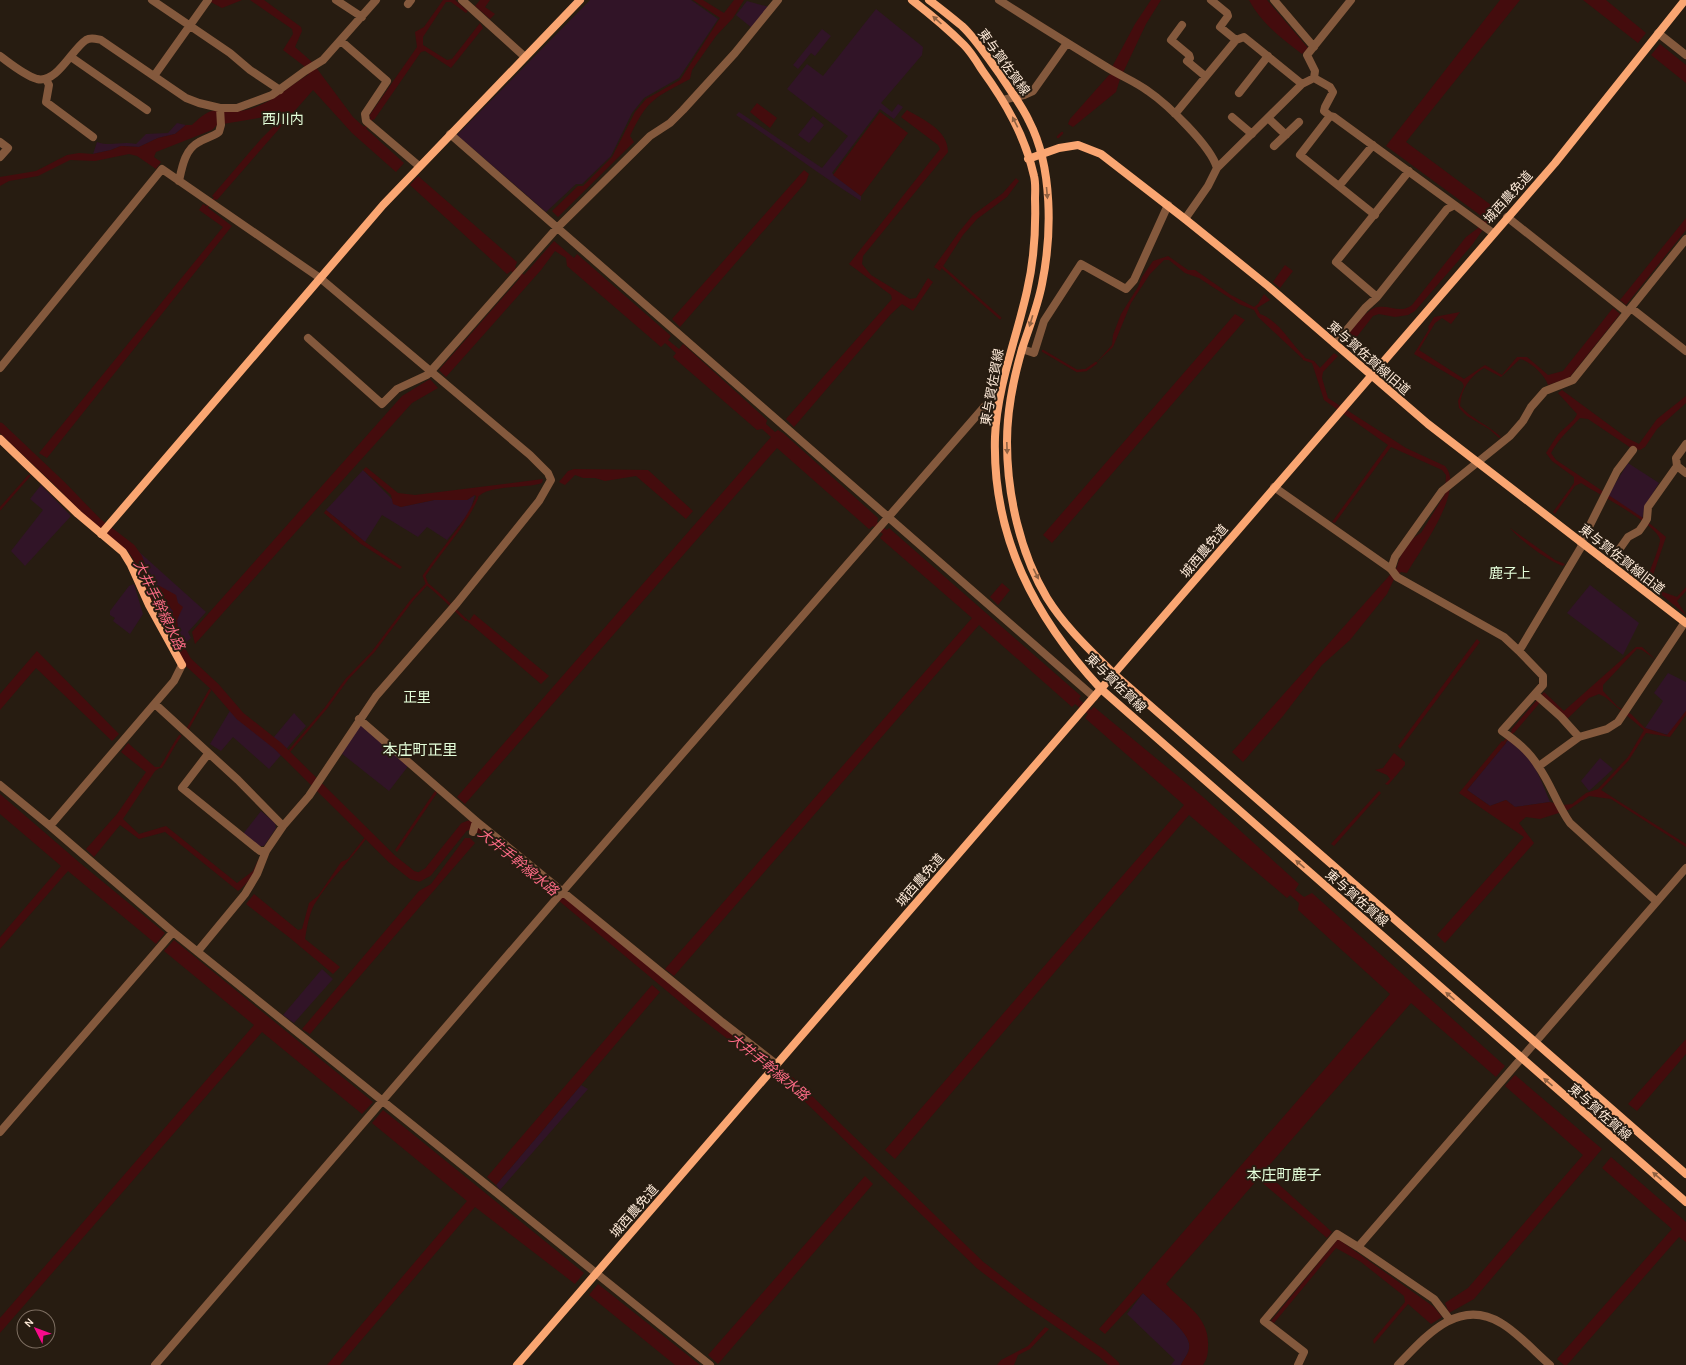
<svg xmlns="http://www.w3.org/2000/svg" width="1686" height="1365" font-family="Karla,'Noto Sans JP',sans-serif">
	<rect width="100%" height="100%" fill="#271c11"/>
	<!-- green -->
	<path fill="#311427" d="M 590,0 L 691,0 L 718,19 L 679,78 L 644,98 L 632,113 L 611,156 L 582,184 L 576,184 L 546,212 L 457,135 Z
		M 747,1 L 769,7 L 752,28 L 736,15 Z
		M 876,9 L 923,47 L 922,55 L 881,103 L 892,112 L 898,104 L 903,107 L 894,119 L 880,109 L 832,173 L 861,196 L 861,201 C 818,174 778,143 736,115 L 739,112 L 822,168 L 848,136 L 787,89 L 807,64 L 823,76 Z
		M 822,29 L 831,36 L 815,56 L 811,53 L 798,69 L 793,65 Z
		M 813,116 L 824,125 L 809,143 L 798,135 Z
		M 177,123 L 186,125 L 175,134 L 158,138 L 139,147 L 121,146 L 111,150 L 93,154 L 97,142 C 111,147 121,141 136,144 L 146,134 L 168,133 Z
		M 1628,463 L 1659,483 L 1645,506 L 1642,519 L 1607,497 Z
		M 363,470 L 400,507 L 434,500 L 467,500 L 475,495 L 470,512 L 447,540 L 427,527 L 418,537 L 382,515 L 365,542 L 326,510 Z
		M 41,485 L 71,516 L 25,566 L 11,551 L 43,510 L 30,499 Z
		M 137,550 L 206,612 L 188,632 L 191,638 L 181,647 L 155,595 Z
		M 134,584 L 143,614 L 130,634 L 113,621 L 115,618 L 110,615 L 110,611 L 129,586 Z
		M 1590,585 L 1639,623 L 1623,655 L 1567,613 Z
		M 1668,673 L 1686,682 L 1686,711 L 1668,735 L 1645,728 L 1663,701 L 1654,693 Z
		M 231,709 L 239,718 L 269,743 L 294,713 L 306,726 L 269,769 L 233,737 L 221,751 L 210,744 Z
		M 360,723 L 409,765 L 389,791 L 341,753 Z
		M 1509,739 C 1533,757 1539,775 1550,802 L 1515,807 L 1506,800 L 1490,806 L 1467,790 Z
		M 1600,758 L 1613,769 L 1589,791 L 1581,781 Z
		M 261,811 L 275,823 L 276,828 L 264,846 L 258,846 L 243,834 Z
		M 322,969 L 333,979 L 294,1023 L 283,1015 Z
		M 581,1085 L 588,1089 L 500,1190 L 496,1185 Z
		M 1143,1293 C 1154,1304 1187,1329 1189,1343 C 1191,1352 1184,1358 1181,1365 L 1171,1365 L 1175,1360 L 1127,1314 Z"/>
	<!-- water -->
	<path fill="#440c0d" d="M 207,0 L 242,0 L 222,8 Z
		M 250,0 L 264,0 L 301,27 L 302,31 L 295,47 L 312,62 L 353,117 L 404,163 L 396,172 L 352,133 L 313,90 L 217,200 L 212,196 L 261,139 L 282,118 L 283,114 L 279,110 L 270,116 L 217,125 L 212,130 L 156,152 L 154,157 L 161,162 L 156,169 L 137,156 L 129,154 L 95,161 L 70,160 L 38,176 L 9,181 L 0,186 L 0,177 L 36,171 L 67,155 L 79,153 L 93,154 L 111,150 L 121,146 L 139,147 L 158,138 L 175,134 L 186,125 L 192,125 C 196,121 207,111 212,111 C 223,111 234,113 246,110 C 271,104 288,87 309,74 L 304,66 L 283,50 L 293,34 L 292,29 Z
		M 443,0 L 455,0 L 468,11 L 466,13 L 451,2 L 446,2 L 423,37 L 423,45 L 447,60 L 452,59 L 480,23 L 483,28 L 451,68 L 425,51 L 421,52 L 374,120 L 369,116 L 417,47 L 415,32 L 424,27 Z
		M 480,0 L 490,0 L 485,7 L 495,14 L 490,19 L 475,6 Z
		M 693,0 L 703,0 L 724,13 L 734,0 L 744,0 L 733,18 L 716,36 L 692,70 L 690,79 C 655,98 648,98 630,136 L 634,142 L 558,217 L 552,211 L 578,186 L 583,186 L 612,157 L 635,112 L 646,99 L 680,80 L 720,18 Z
		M 1151,0 L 1161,0 L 1146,24 L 1120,79 L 1116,92 L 1073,127 L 1068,124 L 1070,119 L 1109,75 L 1113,74 L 1112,67 L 1135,24 Z
		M 1249,0 L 1267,0 L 1308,48 L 1302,54 C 1281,38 1262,24 1249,0 Z
		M 1500,0 L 1520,0 L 1406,142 L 1499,211 L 1492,222 L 1489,221 L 1472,245 L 1415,311 L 1408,315 L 1395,317 L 1379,314 L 1373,316 L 1349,347 L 1343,342 C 1350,333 1366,308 1378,307 C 1391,305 1400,314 1412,305 L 1466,237 L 1478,228 L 1484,218 L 1386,146 Z
		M 1583,0 L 1606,0 L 1646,33 L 1638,43 Z
		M 1660,44 L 1686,65 L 1686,83 L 1651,55 Z
		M 757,103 L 777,118 L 770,128 L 750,112 Z
		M 907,110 C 924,120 948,130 948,152 L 863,256 L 862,264 L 871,275 L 910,299 L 916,298 L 928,278 L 933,282 L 913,311 L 902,304 L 891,314 L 794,427 L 786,419 L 892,299 L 891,295 L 849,264 L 940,149 L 938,145 L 901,117 Z
		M 880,112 L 908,133 L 861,196 L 833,175 Z
		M 804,170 L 809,174 L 806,182 L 680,327 L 672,319 Z
		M 418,176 L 517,262 L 515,267 L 524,275 L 554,241 L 574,258 L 577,254 L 671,336 L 668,340 L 679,349 L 683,344 L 767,420 L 766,424 L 775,432 L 778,430 L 783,433 L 878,518 L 877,522 L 887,530 L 889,528 L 1081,696 L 1079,699 L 1091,710 L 1094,707 L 1203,797 L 1299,884 L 1295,890 L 1304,897 L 1312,893 L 1505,1066 L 1496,1077 L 1411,1003 L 1264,1171 L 1332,1232 L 1327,1238 L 1258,1179 L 1166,1284 C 1184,1305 1210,1316 1208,1347 C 1208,1354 1207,1359 1203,1365 L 1181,1365 C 1184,1358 1191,1352 1189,1343 C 1186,1329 1154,1304 1143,1293 L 1105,1334 L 1099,1329 L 1390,994 L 1298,910 L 1299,903 L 1290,895 L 1287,898 L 1189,815 L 895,1159 L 885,1150 L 1184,805 L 1085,718 L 1088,714 L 1075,704 L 1072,707 L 979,625 L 674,976 L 665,969 L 972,618 L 880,538 L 883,534 L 873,526 L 869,529 L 777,448 L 465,804 L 457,797 L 771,437 L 762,429 L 757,430 L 673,357 L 676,353 L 665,343 L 661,347 L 567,266 L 566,258 L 555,251 L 541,270 L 446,377 L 439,370 L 520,278 L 511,271 L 507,274 L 410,185 Z
		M 1016,178 L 1019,181 L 1007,197 L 977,219 L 963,235 L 940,271 L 934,267 L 959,232 L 973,215 L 1003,193 Z
		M 203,204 L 232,226 L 47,458 L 39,453 L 223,227 L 199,210 Z
		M 1686,218 L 1686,230 L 1626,305 L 1620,300 Z
		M 1168,256 L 1188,270 L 1195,270 L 1231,295 L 1254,307 L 1258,304 L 1264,294 L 1270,300 L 1257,308 L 1260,314 C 1280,321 1290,343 1305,357 L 1304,360 L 1258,317 L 1254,310 L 1239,304 L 1199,278 L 1185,273 L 1169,260 L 1164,260 L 1150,274 L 1131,303 L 1113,347 L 1096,363 L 1112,345 L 1113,335 L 1121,314 L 1138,287 L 1142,277 L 1153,261 Z
		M 1285,265 L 1293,271 L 1280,288 L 1273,282 Z
		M 1613,308 L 1620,314 L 1569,378 L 1548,385 C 1545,375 1530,361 1520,359 L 1501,377 L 1484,368 C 1470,376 1461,389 1460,406 C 1472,419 1488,425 1501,437 L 1499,438 L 1489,429 L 1467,416 L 1459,408 L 1458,401 L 1464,386 L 1462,382 L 1414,354 L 1429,329 L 1428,327 L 1434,317 L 1460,312 L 1451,324 L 1442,318 L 1435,323 L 1419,350 L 1464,379 L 1485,365 L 1502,375 L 1517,357 L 1527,357 L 1548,375 L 1563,371 Z
		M 1235,314 L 1245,320 L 1052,543 L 1043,535 Z
		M 1334,353 L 1338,356 L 1323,372 L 1322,378 L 1328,398 L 1406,448 L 1445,466 C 1466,490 1420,550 1407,573 L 1401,572 L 1394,579 L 1387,594 L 1350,640 L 1322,665 L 1283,716 L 1243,762 L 1232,752 L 1397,567 C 1399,556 1411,537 1421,533 L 1445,494 L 1446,475 L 1442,470 L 1391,447 L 1335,523 L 1332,522 L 1388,445 L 1324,400 L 1312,363 L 1314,361 L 1320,368 Z
		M 430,379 L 438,388 L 412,403 L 195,644 L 192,632 L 402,396 Z
		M 1562,390 L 1627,438 L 1639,444 L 1657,419 L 1686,396 L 1686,403 L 1657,429 L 1645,447 L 1640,450 L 1631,448 L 1588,419 L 1580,418 C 1569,430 1559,438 1551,453 L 1556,460 L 1643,518 L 1666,537 L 1652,578 L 1663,592 L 1677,597 L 1686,587 L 1686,591 L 1677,601 L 1686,615 L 1652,587 C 1648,578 1642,575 1634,572 L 1637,571 L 1645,573 L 1650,571 C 1653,562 1658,551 1660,541 C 1662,527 1593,491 1581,483 L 1575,486 L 1555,514 L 1553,512 L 1574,483 L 1574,477 L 1552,461 L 1546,453 C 1550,447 1553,441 1557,436 C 1563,428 1574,422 1577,414 L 1558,393 Z
		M 366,467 L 398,493 L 415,495 L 543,479 L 542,483 C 525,489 488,484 477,498 L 475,495 L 467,500 L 434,500 L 401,507 L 393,504 L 391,495 L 363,470 Z
		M 574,469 L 648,470 L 693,511 L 686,519 L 636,476 L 605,481 L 595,478 L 583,478 L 575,475 L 565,485 L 559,482 L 568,471 Z
		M 326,510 L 365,542 L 402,567 L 400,569 L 361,544 L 324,513 Z
		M 1510,528 L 1555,560 L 1565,564 L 1563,566 C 1547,560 1521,541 1510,528 Z
		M 1002,583 L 1010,590 L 998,605 L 990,597 Z
		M 158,585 L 176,595 L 178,603 L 183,607 L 177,620 L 178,628 L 176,630 L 172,619 L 173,611 L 163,600 Z
		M 474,614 L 549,676 L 541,684 L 466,620 L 470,620 Z
		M 1477,639 L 1480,642 L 1400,749 L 1398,746 Z
		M 1636,647 L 1642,647 L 1655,659 L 1642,650 L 1637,649 L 1603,685 L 1603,691 L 1618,707 L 1631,714 L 1645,728 L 1667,735 L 1686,711 L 1686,715 L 1670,737 L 1646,733 L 1629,760 L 1601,790 L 1686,844 L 1686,847 L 1611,799 L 1589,796 L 1568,810 L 1540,819 L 1526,817 L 1519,823 L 1534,843 L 1445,943 L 1437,935 L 1524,837 L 1459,793 L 1502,741 L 1506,743 L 1467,790 L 1490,806 L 1506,800 L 1515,807 L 1550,802 L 1563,805 L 1572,804 L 1586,793 L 1598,789 L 1628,757 L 1644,730 L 1605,697 L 1599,694 L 1589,698 L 1566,720 L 1543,699 L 1514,733 L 1511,730 L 1544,692 L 1564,711 Z
		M 37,651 L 119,734 L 112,741 L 36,668 L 0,710 L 0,694 Z
		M 128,743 L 155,767 L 161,767 L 155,771 L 123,819 L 139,834 L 166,826 L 237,883 L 253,871 L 259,858 C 256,871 249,883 238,891 L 165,832 L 139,839 L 120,825 L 94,857 L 86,849 L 117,814 L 146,772 L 121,752 Z
		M 1394,753 L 1405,762 L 1405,765 L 1388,785 L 1385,784 L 1390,779 L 1387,775 L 1375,770 L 1383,768 Z
		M 435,791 L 437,793 L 397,852 L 395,850 Z
		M 1379,791 L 1381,793 L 1334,846 L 1331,844 Z
		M 0,794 L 80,863 L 165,933 L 156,944 L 68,871 L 0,949 L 0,937 L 61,866 L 0,814 Z
		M 365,837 L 366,839 C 350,861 328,881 314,905 C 309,915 307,927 305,939 L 340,967 L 333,974 L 290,938 L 246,904 L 254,894 L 298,930 L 302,929 L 309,903 L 318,896 L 341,862 L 348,859 Z
		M 465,838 L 470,838 L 475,843 L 310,1034 L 302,1029 L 419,891 L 431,884 Z
		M 174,940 L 373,1102 L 362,1114 L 262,1032 L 0,1333 L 0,1318 L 254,1025 L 164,951 Z
		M 652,985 L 660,992 L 496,1185 L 487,1177 Z
		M 1686,1039 L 1686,1054 L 1637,1111 L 1628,1104 Z
		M 1515,1075 L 1602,1149 L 1474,1299 L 1449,1313 L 1445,1303 L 1468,1288 L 1583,1155 L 1505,1086 Z
		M 383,1110 L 584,1273 L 575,1284 L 475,1207 L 340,1365 L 327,1365 L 467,1201 L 372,1123 Z
		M 1611,1157 L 1686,1222 L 1686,1242 L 1679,1237 L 1567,1365 L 1564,1365 L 1557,1359 L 1672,1229 L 1602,1168 Z
		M 865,1176 L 873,1184 L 718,1364 L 708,1355 Z
		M 1338,1239 L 1434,1307 L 1442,1317 L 1431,1324 L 1408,1304 L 1374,1344 L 1373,1340 L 1405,1302 L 1404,1296 L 1361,1262 L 1336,1248 L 1274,1323 L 1271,1321 Z
		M 598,1284 L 700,1365 L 675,1365 L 589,1295 Z
		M 1045,1327 L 1049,1329 L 1030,1349 L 1018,1355 L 1014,1365 L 997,1365 L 1001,1360 L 1028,1346 Z"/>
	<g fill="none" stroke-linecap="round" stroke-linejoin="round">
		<!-- stream -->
		<path stroke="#440c0d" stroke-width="2.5" d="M 365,128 L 372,118
			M 1058,137 L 1062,133
			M 207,207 L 215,198
			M 940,265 L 1000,318
			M 1043,351 L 1077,371 L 1086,370 L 1096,363
			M 1304,359 L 1313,362
			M 0,509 L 29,476
			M 427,584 C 441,595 453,608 466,620
			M 187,730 L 210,690
			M 1503,744 L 1515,729
			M 286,755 L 326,708 L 347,679 L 373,652 L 412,600 L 427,584 L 424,576 C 441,550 464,527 477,498
			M 161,767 C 168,757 172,747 180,736"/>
		<!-- canal -->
		<path stroke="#440c0d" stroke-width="9" d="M 0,427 L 60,484 L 97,522 L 131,548 L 138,558 L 154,600 L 187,661 L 215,687 L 240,716 L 278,746 L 392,859 L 412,875 L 419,877 L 428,872 L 464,827 L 469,825 L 480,829 L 692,1006 L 790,1081 L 980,1265 L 1027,1301 L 1103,1354 L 1115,1365"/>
		<!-- street -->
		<path stroke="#84593d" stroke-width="8" d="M 152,0 L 230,53 L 250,70 L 280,90
			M 336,0 L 362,17
			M 462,0 L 525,57
			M 999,0 C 1035,23 1072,46 1108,68 C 1121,76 1136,82 1148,91 C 1167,104 1211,146 1217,168 L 1208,186 L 1185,219
			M 1211,0 L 1227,13 L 1228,16 L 1220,27 L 1236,40
			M 1274,0 L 1314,47
			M 408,4 L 411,0
			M 1182,25 L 1171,40 L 1189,55 L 1190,58 L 1187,61 L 1205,76
			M 1658,33 L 1686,55
			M 341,41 L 387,81 L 365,114 L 366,121 L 419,166
			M 0,56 C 11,64 24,75 37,79 C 57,84 72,49 86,40 C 91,37 96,39 101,40 L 186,98 L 199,103 L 220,108 L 237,108 L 272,95 L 305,71 L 323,60 L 376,0
			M 71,57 L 147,110
			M 154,76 L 208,0
			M 1314,78 L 1315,71 L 1307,55 L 1351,0
			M 46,79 L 49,85 L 46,102 L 93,137
			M 1302,84 L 1314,78 L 1330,87 L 1333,92 L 1325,107 L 1324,111 L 1330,116 L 1334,117 L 1493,233
			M 1239,93 L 1268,56
			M 1003,100 L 1024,95 L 1033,91 L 1067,43
			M 1175,114 L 1236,40 L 1244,37 L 1302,84 L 1217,168
			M 1330,116 L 1300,155 L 1375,215
			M 1232,117 L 1252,134
			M 1268,118 L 1286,135
			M 450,134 L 1094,697
			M 0,142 L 8,148 L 0,157
			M 1274,146 L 1299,122
			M 1409,171 L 1336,262 L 1377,297 L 1447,209 L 1453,206
			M 179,181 C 182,167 185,149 199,142 C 206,138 214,136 219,132 L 221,125 L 220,108
			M 1339,186 L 1373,145
			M 1507,217 L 1627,312
			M 1631,308 L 1686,351
			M 308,338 L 382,404 L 397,389 L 427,375 L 431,371 L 557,228 L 650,136 L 670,123 L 683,110 L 735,53 L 778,0
			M 1335,344 L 1365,308 L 1377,297
			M 1022,349 L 1034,353 L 1044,321 L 1081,264 L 1126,289 L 1134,280 L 1168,205
			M 0,368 L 162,169 L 320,278 L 530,455 L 548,473 L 551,480 L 539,501 L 457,603 L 376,696 L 309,796 L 283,826 L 266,851 L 257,874 L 245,894 L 198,951
			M 1677,466 L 1686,473
			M 1274,487 L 1391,569 L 1397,577 L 1504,637 L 1519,651
			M 1581,543 L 1617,471 L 1633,450
			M 1583,544 L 1519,651 L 1543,676 L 1543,685 L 1502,731 C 1516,741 1529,751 1538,766 C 1551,784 1557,805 1570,823 L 1656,901
			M 1609,564 L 1628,537 L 1639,531 L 1644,524 L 1647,519 L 1648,507 L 1677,466 L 1676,458 L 1686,444
			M 1391,569 L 1395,557 L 1442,491 L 1510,436 L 1523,421 L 1531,407 L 1545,391 L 1573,380 L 1686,239
			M 1535,694 L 1561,717 L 1579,737
			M 155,704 L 238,780 L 283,826
			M 359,719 L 476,821 L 722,1022 L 776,1064
			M 208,754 L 182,788 L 260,851 L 266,851
			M 1539,766 L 1579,737 L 1607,729 L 1618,722 L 1685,622
			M 0,785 L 50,826 L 174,681 L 182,665
			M 50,826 L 173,932 L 710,1365
			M 473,832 L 476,821
			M 0,1132 L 173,932
			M 1450,1320 L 1434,1299 L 1358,1247 L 1686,868
			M 155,1365 L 556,899 L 985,406
			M 1298,1365 L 1304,1352 L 1264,1321 L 1337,1234 L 1358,1247
			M 1398,1365 C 1425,1337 1458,1297 1501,1323 C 1517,1332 1536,1353 1550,1365"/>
		<!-- secondary -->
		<path stroke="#faa672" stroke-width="8" d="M 912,0 C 930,14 948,29 964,45 C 971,52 977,62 982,70 C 1006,103 1025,136 1034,176 C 1036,184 1035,192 1035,199 C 1036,230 1034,261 1027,291 C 1016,340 997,387 995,437 C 992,537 1035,618 1101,689 L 1686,1202
			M 929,0 C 940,8 951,17 962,26 C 976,39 987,57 999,73 C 1009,89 1021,104 1029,121 C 1053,167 1052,235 1042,284 C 1038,305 1030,325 1023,346 C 1014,376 1007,410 1007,442 C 1007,494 1020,553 1047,598 C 1065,627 1090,650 1114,674 L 1686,1174
			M 1028,159 L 1059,148 L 1078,145 L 1101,154 L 1185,219 L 1268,286 L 1428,424 L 1686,623
			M 0,439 L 78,514 L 123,552 L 131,565 L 149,605 L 182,665
			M 101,534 L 383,205 L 580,0
			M 517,1365 L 1555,163 L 1685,0"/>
	</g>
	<!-- one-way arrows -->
	<defs><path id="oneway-solid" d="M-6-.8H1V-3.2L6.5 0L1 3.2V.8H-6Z"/></defs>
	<g fill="#906142">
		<use href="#oneway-solid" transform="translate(937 20) rotate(-138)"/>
		<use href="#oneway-solid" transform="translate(1015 122) rotate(-117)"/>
		<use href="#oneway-solid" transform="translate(1047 193) rotate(85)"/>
		<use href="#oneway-solid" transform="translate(1031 321) rotate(107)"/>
		<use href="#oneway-solid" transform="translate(1007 448) rotate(88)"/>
		<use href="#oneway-solid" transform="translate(1036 574) rotate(64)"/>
		<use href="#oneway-solid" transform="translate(1300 864) rotate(-139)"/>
		<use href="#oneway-solid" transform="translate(1450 996) rotate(-139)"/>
		<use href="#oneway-solid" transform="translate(1548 1082) rotate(-139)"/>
		<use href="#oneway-solid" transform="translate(1657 1176) rotate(-139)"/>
	</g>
	<g text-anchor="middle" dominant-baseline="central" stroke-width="4" stroke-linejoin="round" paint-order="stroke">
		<!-- street labels -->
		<g font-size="13" fill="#feead8" stroke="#271c11">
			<text transform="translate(1004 62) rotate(54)">東与賀佐賀線</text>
			<text transform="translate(1508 197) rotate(-48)">城西農免道</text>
			<text transform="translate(1369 358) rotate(41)">東与賀佐賀線旧道</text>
			<text transform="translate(992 387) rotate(-80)">東与賀佐賀線</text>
			<text transform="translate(1204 551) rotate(-50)">城西農免道</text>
			<text transform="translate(1622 559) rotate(38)">東与賀佐賀線旧道</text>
			<text transform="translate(1116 683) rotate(44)">東与賀佐賀線</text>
			<text transform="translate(920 880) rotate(-49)">城西農免道</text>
			<text transform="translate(1357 898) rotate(41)">東与賀佐賀線</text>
			<text transform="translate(1600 1112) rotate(41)">東与賀佐賀線</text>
			<text transform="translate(634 1211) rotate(-49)">城西農免道</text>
		</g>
		<!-- neighbourhood labels -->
		<g font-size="14" fill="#e4feda" stroke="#271c11">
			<text x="283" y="119">西川内</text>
			<text x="1510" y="573">鹿子上</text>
			<text x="417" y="697">正里</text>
		</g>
		<!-- water labels -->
		<g font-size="14" font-style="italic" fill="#fa6a84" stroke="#271c11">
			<text transform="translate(159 605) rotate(64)">大井手幹線水路</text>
			<text transform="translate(518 862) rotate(39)">大井手幹線水路</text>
			<text transform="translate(769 1067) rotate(39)">大井手幹線水路</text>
		</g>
		<!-- quarter labels -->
		<g font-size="15" fill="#e4feda" stroke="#271c11">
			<text x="420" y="750">本庄町正里</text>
			<text x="1284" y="1175">本庄町鹿子</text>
		</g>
	</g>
	<!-- north arrow -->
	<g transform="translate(36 1329) rotate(312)"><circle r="19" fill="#271c11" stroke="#7d6e61"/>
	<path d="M0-3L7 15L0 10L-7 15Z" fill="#f70b8b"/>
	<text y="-6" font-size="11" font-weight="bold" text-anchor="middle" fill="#feead8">N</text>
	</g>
</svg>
